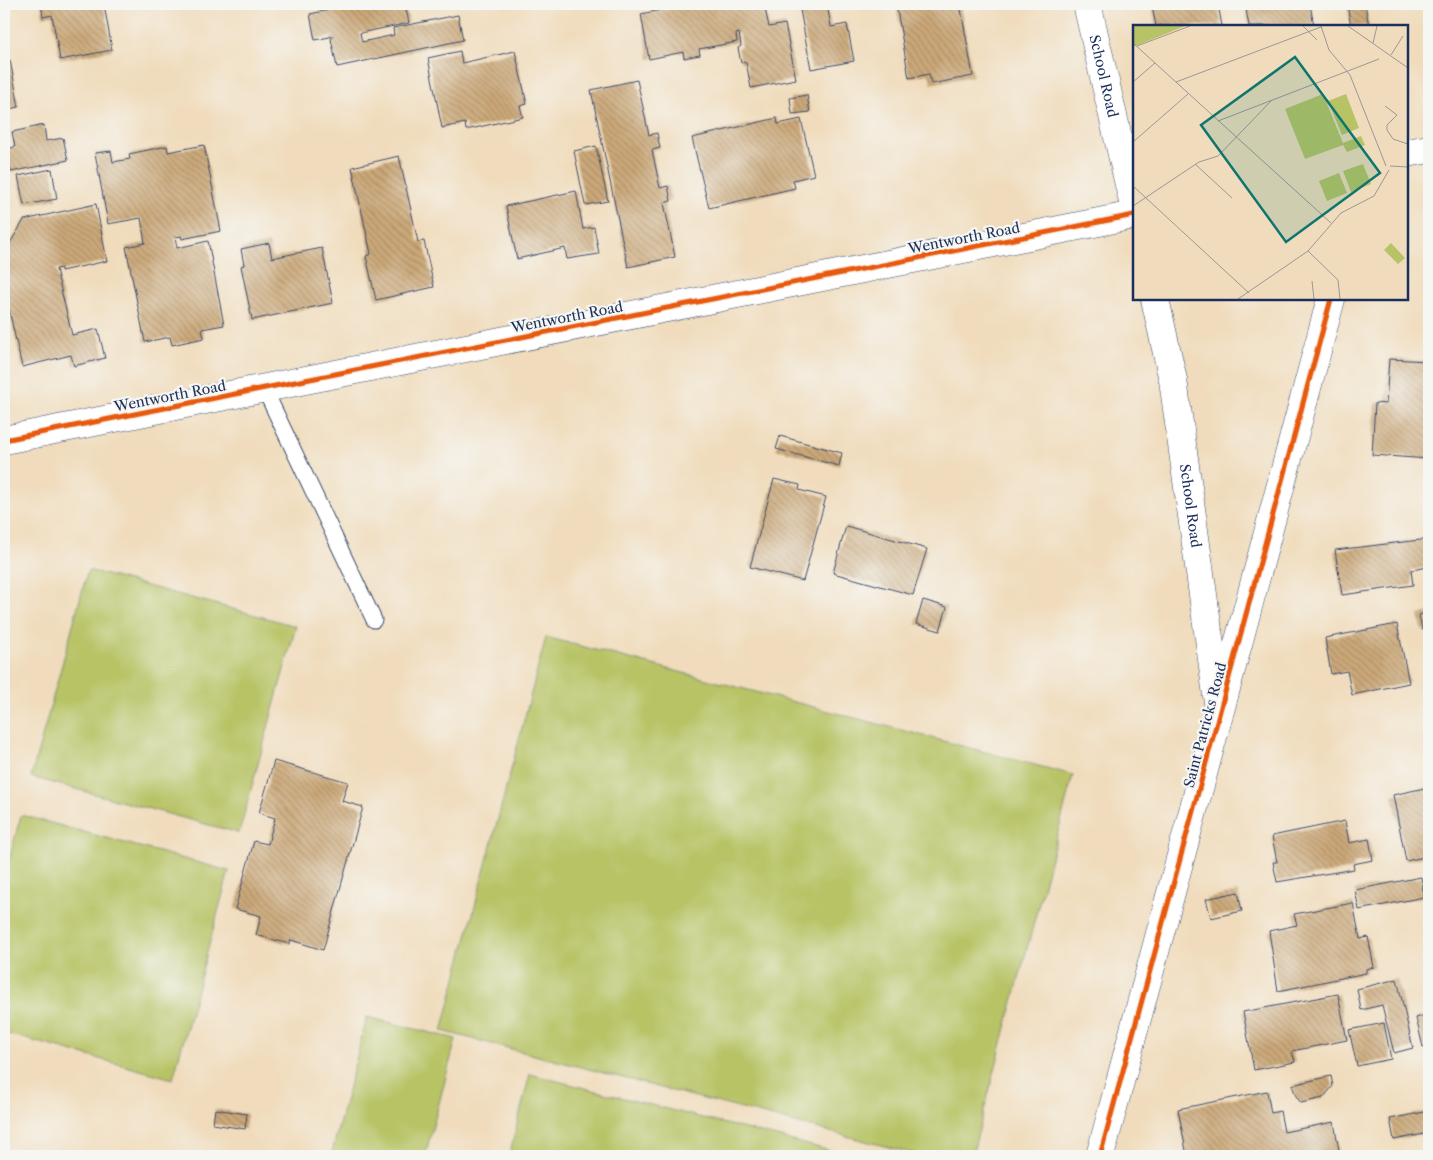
<svg xmlns="http://www.w3.org/2000/svg" width="1433" height="1160" font-family="'Libre Caslon Text',serif">
	<defs>
		<pattern id="building-back-hatch" width="6" height="6" patternUnits="userSpaceOnUse" patternTransform="scale(1.25)"><rect width="6" height="6" fill="#cca979"/><path d="M-1 5l2 2M0 0l6 6M5-1l2 2" fill="none" stroke="#a58a66"/></pattern>
	</defs>
	<rect width="100%" height="100%" fill="#f6f6f2"/>
	<filter id="ink" filterUnits="userSpaceOnUse"><feTurbulence type="fractalNoise" baseFrequency=".02" numOctaves="2"/><feDisplacementMap in="SourceGraphic" scale="10" xChannelSelector="R" yChannelSelector="G"/><feConvolveMatrix kernelMatrix="1 2 1 2 8 2 1 2 1" color-interpolation-filters="sRGB"/></filter>
	<filter id="wash" filterUnits="userSpaceOnUse"><feTurbulence type="fractalNoise" baseFrequency=".0096" numOctaves="4" result="noise"/><feDisplacementMap in="SourceGraphic" scale="20" xChannelSelector="R" yChannelSelector="G"/><feGaussianBlur stdDeviation="1.12" result="paint"/><feColorMatrix in="noise" values="0 0 0 0 0 0 0 0 0 0 0 0 0 0 0 0 0 1.4 0 .05"/><feComposite in="paint" operator="in"/></filter>
	<g filter="url(#wash)">
		<rect width="100%" height="100%" fill="#f0dcbc"/>
		<!-- green -->
		<path fill="#b7c365" stroke="#697962" d="M 88,570 L 296,626 L 239,833 L 31,777 Z
			M 546,637 L 1073,775 L 972,1156 L 923,1156 L 442,1031 Z
			M 21,815 L 229,871 L 173,1079 L 4,1033 L 4,878 Z
			M 367,1017 L 456,1039 L 425,1156 L 331,1156 Z
			M 530,1074 L 851,1156 L 509,1156 Z"/>
		<g id="blocks">
			<!-- building -->
			<path fill="url(#building-back-hatch)" d="M 41,4 L 104,4 L 112,50 L 60,60 L 52,15 L 43,17 Z
				M 327,4 L 405,4 L 409,23 L 360,33 L 362,42 L 394,35 L 393,28 L 458,15 L 463,40 L 337,67 L 331,39 L 334,36 L 315,40 L 310,14 L 328,10 Z
				M 691,4 L 764,4 L 769,27 L 785,24 L 796,79 L 751,88 L 746,62 L 741,63 L 738,48 L 741,46 L 739,33 L 736,34 L 737,42 L 699,49 L 700,55 L 684,58 L 683,52 L 649,59 L 641,14 Z
				M 799,4 L 827,4 L 831,27 L 847,24 L 854,61 L 811,69 Z
				M 896,4 L 960,4 L 973,76 L 931,84 L 929,74 L 909,78 Z
				M 1163,4 L 1218,4 L 1222,26 L 1156,26 L 1152,6 Z
				M 1245,4 L 1310,4 L 1314,26 L 1249,26 Z
				M 1347,4 L 1365,4 L 1369,26 L 1351,26 Z
				M 460,51 L 462,63 L 515,51 L 527,104 L 520,106 L 523,117 L 466,130 L 465,123 L 442,128 L 428,58 Z
				M 10,60 L 19,107 L 4,110 L 4,61 Z
				M 637,80 L 649,135 L 657,133 L 660,148 L 652,150 L 660,188 L 668,186 L 671,201 L 664,203 L 675,257 L 628,267 L 591,90 Z
				M 807,95 L 810,112 L 792,114 L 790,98 Z
				M 777,118 L 778,124 L 801,119 L 814,175 L 793,180 L 795,188 L 709,208 L 692,138 Z
				M 44,125 L 46,141 L 63,138 L 68,160 L 11,172 L 7,149 L 15,147 L 12,132 Z
				M 204,145 L 221,231 L 182,239 L 181,236 L 175,237 L 177,248 L 208,241 L 224,325 L 202,329 L 204,338 L 172,345 L 170,337 L 145,342 L 126,247 L 145,243 L 141,218 L 108,224 L 95,153 L 111,151 L 113,162 L 130,159 L 129,154 L 167,146 L 168,152 Z
				M 596,146 L 608,201 L 585,205 L 574,151 Z
				M 399,156 L 418,242 L 424,241 L 434,287 L 376,300 L 366,256 L 371,254 L 352,167 Z
				M 52,169 L 57,199 L 24,205 L 18,176 Z
				M 576,191 L 583,229 L 594,227 L 599,254 L 567,259 L 565,248 L 517,259 L 506,206 Z
				M 96,204 L 107,261 L 61,271 L 61,268 L 56,269 L 72,335 L 98,329 L 105,358 L 74,366 L 71,355 L 22,367 L 4,288 L 4,282 L 6,281 L 4,253 L 24,220 Z
				M 269,243 L 272,258 L 322,248 L 333,303 L 252,320 L 241,266 L 244,265 L 241,249 Z
				M 1389,359 L 1429,361 L 1429,459 L 1372,455 L 1375,403 L 1386,404 Z
				M 780,436 L 842,453 L 839,466 L 776,449 Z
				M 774,479 L 800,485 L 799,490 L 826,497 L 803,581 L 750,567 Z
				M 846,526 L 927,549 L 913,595 L 833,573 Z
				M 1429,539 L 1429,567 L 1411,570 L 1413,585 L 1342,595 L 1335,550 Z
				M 923,600 L 947,607 L 940,631 L 916,624 Z
				M 1429,612 L 1429,628 L 1422,630 L 1419,615 Z
				M 1397,624 L 1409,683 L 1352,695 L 1347,671 L 1331,674 L 1325,638 Z
				M 274,761 L 348,782 L 342,801 L 363,807 L 323,950 L 291,940 L 289,944 L 256,935 L 261,916 L 235,909 L 254,841 L 268,844 L 275,818 L 259,813 Z
				M 1429,787 L 1429,856 L 1406,861 L 1393,795 Z
				M 1345,821 L 1349,843 L 1369,839 L 1373,860 L 1353,864 L 1354,869 L 1277,882 L 1273,862 L 1277,862 L 1272,836 Z
				M 1421,877 L 1424,897 L 1359,910 L 1355,890 Z
				M 1238,892 L 1242,911 L 1211,918 L 1206,899 Z
				M 1353,903 L 1360,939 L 1368,937 L 1374,967 L 1366,969 L 1366,973 L 1278,991 L 1269,931 L 1297,925 L 1294,914 Z
				M 1397,979 L 1413,1048 L 1394,1053 L 1382,1005 L 1361,1010 L 1357,989 Z
				M 1338,994 L 1347,1040 L 1292,1051 L 1295,1062 L 1254,1070 L 1243,1012 Z
				M 1429,1014 L 1429,1045 L 1423,1047 L 1416,1018 Z
				M 1384,1023 L 1391,1059 L 1357,1066 L 1349,1030 Z
				M 1331,1076 L 1333,1086 L 1323,1098 L 1301,1103 L 1296,1096 L 1292,1085 Z
				M 1267,1091 L 1271,1113 L 1280,1111 L 1284,1132 L 1334,1122 L 1340,1156 L 1187,1156 L 1178,1109 Z
				M 215,1109 L 247,1114 L 245,1129 L 213,1124 Z
				M 1429,1111 L 1429,1133 L 1394,1140 L 1390,1119 Z"/>
		</g>
	</g>
	<g filter="url(#ink)">
		<use href="#blocks" fill-opacity="0" stroke="#3b496c" stroke-width="1"/>
		<g fill="none" stroke-linecap="round" stroke-linejoin="round">
			<!-- lane casing -->
			<g stroke="#3b496c" stroke-width="17">
				<path id="lane" d="M 264,388 L 374,620"/>
			</g>
			<!-- street casing -->
			<g stroke="#3b496c" stroke-width="29">
				<g id="street">
					<path id="s1" d="M 1087,4 L 1134,206"/>
					<path d="M 1407,153 L 1429,149"/>
					<path id="s2" d="M 1155,299 L 1173,380 L 1218,702"/>
					<path d="M 4,440 L 1134,215"/>
					<path d="M 1100,1156 L 1331,299"/>
				</g>
			</g>
			<!-- lane -->
			<use href="#lane" stroke="#fff" stroke-width="15"/>
			<!-- street -->
			<use href="#street" stroke="#fff" stroke-width="28"/>
			<!-- cycleway casing -->
			<g stroke="#f6f6f2" stroke-width="8">
				<path id="cycleway" d="M 4,440 L 1134,215
					M 1100,1156 L 1331,299"/>
			</g>
			<!-- cycleway -->
			<use href="#cycleway" stroke="#e8590c" stroke-width="5"/>
		</g>
	</g>
	<g text-anchor="middle" dominant-baseline="central" stroke-width="4.5" stroke-linejoin="round" paint-order="stroke">
		<!-- street labels -->
		<g font-size="14" fill="#1b2f5e" stroke="#f6f6f2">
			<text stroke="none"><textPath href="#s1" startOffset="74">School Road</textPath></text>
			<text transform="translate(964 238) rotate(-11)">Wentworth Road</text>
			<text transform="translate(567 317) rotate(-11)">Wentworth Road</text>
			<text transform="translate(170 396) rotate(-11)">Wentworth Road</text>
			<text stroke="none"><textPath href="#s2" startOffset="210">School Road</textPath></text>
			<text transform="translate(1205 725) rotate(-75)">Saint Patricks Road</text>
		</g>
	</g>
	<!-- overview -->
	<g transform="translate(1133 25)">
		<rect width="275" height="275" fill="#f0dcbc"/>
		<path d="M 0,1 L 52,1 L 0,22 ZM 190,69 L 210,118 L 228,111 L 232,120 L 214,127 L 210,120 L 172,134 L 152,84 ZM 213,69 L 226,103 L 209,110 L 195,76 ZM 230,139 L 238,159 L 218,167 L 210,146 ZM 206,148 L 214,168 L 194,176 L 186,156 ZM 258,218 L 272,233 L 265,239 L 251,225 Z" fill="#b7c365"/>
		<path fill="none" stroke="#9b9796" stroke-width="1" d="M 170,1 L 184,15M 188,1 L 196,25 L 217,50 L 253,141M 215,1 L 275,43M 0,18 L 198,198M 240,18 L 244,1M 4,21 L 57,1M 258,30 L 270,11M 0,57 L 22,38M 43,57 L 188,2M 252,81 L 264,90 L 254,100 L 254,105 L 260,114 L 275,119M 85,96 L 246,34M 0,117 L 55,69M 62,139 L 99,173M 257,141 L 275,142M 0,161 L 116,268M 0,181 L 66,137 L 85,131 L 139,75M 175,226 L 205,255 L 207,274M 179,256 L 181,274M 105,274 L 175,226 L 208,188 L 241,171 L 256,145"/>
		<path fill="#0f766e" fill-opacity="0.15" stroke="#0f766e" stroke-width="2.5" d="M 162,32 L 247,148 L 153,217 L 68,100 Z"/>
		<rect width="275" height="275" fill="none" stroke="#1b2f5e" stroke-width="2.5"/>
	</g>
	<!-- margin -->
	<rect width="1433" height="1160" fill="none" stroke="#f6f6f2" stroke-width="20"/>
</svg>
